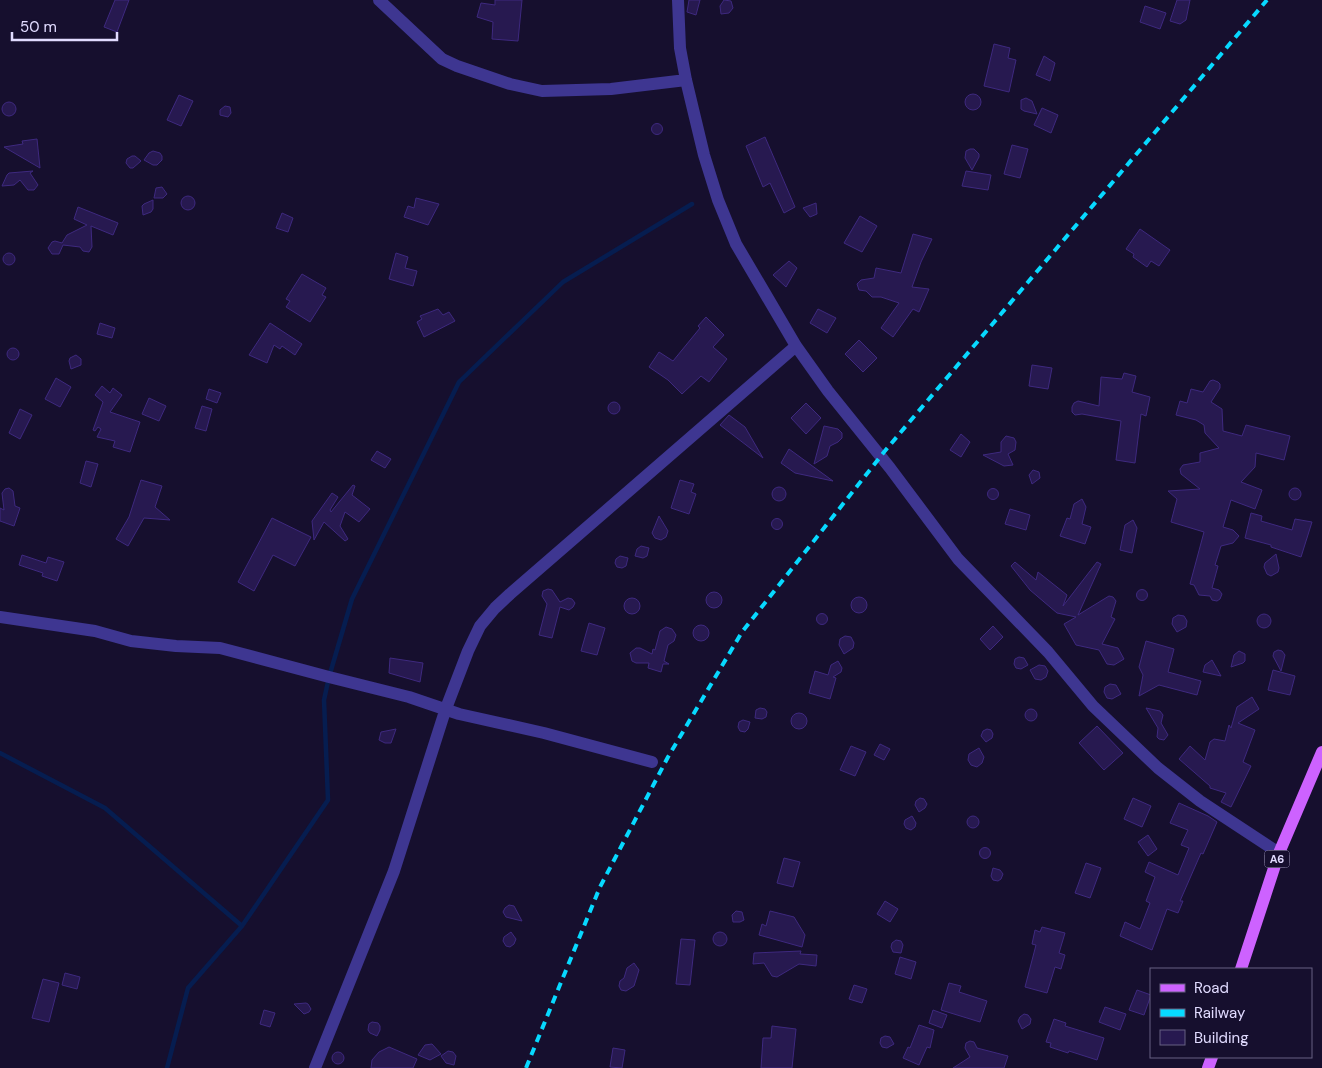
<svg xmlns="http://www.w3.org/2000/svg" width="1322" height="1068" font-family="'DM Sans',sans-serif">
	<rect width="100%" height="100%" fill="#160f2e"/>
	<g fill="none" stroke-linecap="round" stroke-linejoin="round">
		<!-- stream -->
		<path stroke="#061d50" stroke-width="4.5" d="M 0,753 L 105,808 L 242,926
			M 167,1068 L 188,988 L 242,926 L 328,800 L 324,700 L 329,677 L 352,599 L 459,382 L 563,282 L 692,204"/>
	</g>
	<!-- building -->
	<path fill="#271950" stroke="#3e297f" d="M 115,0 L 129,0 L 117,32 L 104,27 Z
		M 495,0 L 522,0 L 518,41 L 492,39 L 493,22 L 477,17 L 481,3 L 495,5 Z
		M 689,0 L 700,0 L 696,15 L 687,12 Z
		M 724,0 L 731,1 L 733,8 L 729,13 L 721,14 L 720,6 Z
		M 1177,0 L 1190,0 L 1186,20 L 1180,24 L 1170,21 Z
		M 1145,6 L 1166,13 L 1160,29 L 1140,22 Z
		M 994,44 L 1010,48 L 1008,58 L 1016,60 L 1009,92 L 984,86 Z
		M 1044,56 L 1055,63 L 1050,81 L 1036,75 Z
		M965 102a8 8 0 1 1 16 0a8 8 0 1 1-16 0Z
		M 179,95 L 193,101 L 181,126 L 167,120 Z
		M 1026,98 L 1032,101 L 1037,114 L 1024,111 L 1021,109 L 1021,100 Z
		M2 109a7 7 0 1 1 14 0a7 7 0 1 1-14 0Z
		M 225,106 L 230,107 L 231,113 L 228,117 L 220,115 L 220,110 Z
		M 1042,108 L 1058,115 L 1051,133 L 1034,125 Z
		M651.5 129a5.5 5.5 0 1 1 11 0a5.5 5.5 0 1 1-11 0Z
		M 765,137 L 795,207 L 784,213 L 770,183 L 763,187 L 746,146 Z
		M 37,139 L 40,168 L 4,147 L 23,144 L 22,141 Z
		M 1012,145 L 1028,149 L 1020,178 L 1004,174 Z
		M 970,149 L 974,149 L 979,154 L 979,157 L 972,170 L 965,158 L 966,151 Z
		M 153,151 L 160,153 L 162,156 L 162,160 L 157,165 L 153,165 L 144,160 L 149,153 Z
		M 132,156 L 135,156 L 141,161 L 133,168 L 130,168 L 126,163 L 127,159 Z
		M 33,171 L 30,173 L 38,185 L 34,190 L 28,190 L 20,180 L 14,185 L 2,186 L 7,175 L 9,173 Z
		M 966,171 L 991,175 L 988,190 L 962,186 Z
		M 162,187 L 167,194 L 163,198 L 154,198 L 156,188 Z
		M181 203a7 7 0 1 1 14 0a7 7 0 1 1-14 0Z
		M 416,198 L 439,204 L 428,225 L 404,217 L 408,206 L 414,208 Z
		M 153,200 L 153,209 L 151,212 L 143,215 L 142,206 L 144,204 Z
		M 816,203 L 817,214 L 810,217 L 803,208 Z
		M 78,207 L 118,223 L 113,235 L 91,226 L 92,247 L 89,252 L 83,251 L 80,247 L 63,245 L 59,254 L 52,254 L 48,248 L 52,242 L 55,241 L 62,243 L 67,235 L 87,225 L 74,219 Z
		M 282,213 L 293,218 L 288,232 L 276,228 Z
		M 860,216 L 877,226 L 862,252 L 844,243 Z
		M 1140,229 L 1170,250 L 1159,266 L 1151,261 L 1147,267 L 1133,257 L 1134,254 L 1126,249 Z
		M 913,234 L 932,239 L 921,262 L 912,287 L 929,289 L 919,312 L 913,309 L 893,337 L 881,328 L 899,303 L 881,297 L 872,297 L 866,291 L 859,290 L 857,284 L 861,280 L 874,278 L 876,268 L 901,273 Z
		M 396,253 L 408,257 L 405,268 L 417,271 L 413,286 L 389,279 Z
		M3 259a6 6 0 1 1 12 0a6 6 0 1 1-12 0Z
		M 789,261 L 797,268 L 786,287 L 773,275 Z
		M 302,274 L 326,288 L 322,295 L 326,297 L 310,322 L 286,307 L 290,301 L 286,299 Z
		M 438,309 L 443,315 L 449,312 L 455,321 L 424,337 L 417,322 L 422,319 L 420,316 Z
		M 818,309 L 836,318 L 827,333 L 810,323 Z
		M 706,317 L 724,335 L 713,347 L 727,359 L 709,382 L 701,376 L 682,394 L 668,380 L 649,367 L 659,352 L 673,361 L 700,328 L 698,326 Z
		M 100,323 L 115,328 L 112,338 L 97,334 Z
		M 270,323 L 302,344 L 295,355 L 282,346 L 280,349 L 274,345 L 267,363 L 249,355 Z
		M 859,340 L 877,358 L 863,372 L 845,354 Z
		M7 354a6 6 0 1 1 12 0a6 6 0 1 1-12 0Z
		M 76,355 L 81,359 L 81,365 L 71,369 L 69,361 L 70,358 Z
		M 1032,365 L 1052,368 L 1048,389 L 1029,386 Z
		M 1124,373 L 1136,376 L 1132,392 L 1150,397 L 1146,416 L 1141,414 L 1135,463 L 1116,460 L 1121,421 L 1082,414 L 1075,415 L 1072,412 L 1072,407 L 1074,403 L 1078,401 L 1099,406 L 1101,377 L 1122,379 Z
		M 56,378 L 71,387 L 60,407 L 45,399 Z
		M 1213,380 L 1218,382 L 1220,384 L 1220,388 L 1211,402 L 1222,409 L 1223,431 L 1242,436 L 1246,425 L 1290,436 L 1284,460 L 1256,453 L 1255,467 L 1241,482 L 1262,490 L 1255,509 L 1231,500 L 1223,527 L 1233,530 L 1239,536 L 1233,543 L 1221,546 L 1215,565 L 1218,566 L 1212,588 L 1219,590 L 1222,594 L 1220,599 L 1217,601 L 1212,600 L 1210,596 L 1199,595 L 1194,585 L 1190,584 L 1204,532 L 1171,522 L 1177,499 L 1168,491 L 1200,489 L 1181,474 L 1180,469 L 1183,465 L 1200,462 L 1200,453 L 1219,448 L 1205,433 L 1204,425 L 1196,420 L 1176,415 L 1180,401 L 1187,403 L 1191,389 L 1203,392 L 1210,381 Z
		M 102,386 L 110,393 L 113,388 L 122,395 L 110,412 L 140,422 L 130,452 L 113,447 L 115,441 L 97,437 L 101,429 L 98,427 L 95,431 L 93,430 L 103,402 L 95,395 Z
		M 209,389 L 221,393 L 217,403 L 206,399 Z
		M 149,398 L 166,406 L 159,421 L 142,414 Z
		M608 408a6 6 0 1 1 12 0a6 6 0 1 1-12 0Z
		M 806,403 L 821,418 L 806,434 L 791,418 Z
		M 202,406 L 212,409 L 206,431 L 195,428 Z
		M 20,409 L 32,415 L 20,439 L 9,433 Z
		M 729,415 L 745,427 L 763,458 L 720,425 Z
		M 824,426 L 838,429 L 842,433 L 842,438 L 838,442 L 830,446 L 827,456 L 814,464 Z
		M 961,434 L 970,442 L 961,457 L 950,450 Z
		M 1006,436 L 1014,438 L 1016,442 L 1015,450 L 1008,454 L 1013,465 L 1004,466 L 983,455 L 1001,452 L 1001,442 Z
		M 789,449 L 833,481 L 795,473 L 781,463 Z
		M 377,451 L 391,459 L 385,468 L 371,460 Z
		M 86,461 L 98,464 L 91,487 L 80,483 Z
		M 1033,470 L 1039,472 L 1040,478 L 1032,484 L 1029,475 Z
		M 141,480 L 162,486 L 155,507 L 170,520 L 144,518 L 128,546 L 116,539 L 129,517 Z
		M 680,480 L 694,484 L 691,492 L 696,494 L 689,514 L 671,508 Z
		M 353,485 L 355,486 L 352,495 L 370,509 L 359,522 L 345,512 L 340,526 L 348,539 L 345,541 L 324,522 L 314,540 L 312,521 L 332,493 L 338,497 L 330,510 L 331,512 Z
		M772 494a7 7 0 1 1 14 0a7 7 0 1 1-14 0Z
		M1289 494a6 6 0 1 1 12 0a6 6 0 1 1-12 0Z
		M 9,488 L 13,491 L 15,506 L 20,508 L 14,526 L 0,521 L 0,508 L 4,510 L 2,493 L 5,489 Z
		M987.5 494a5.5 5.5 0 1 1 11 0a5.5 5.5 0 1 1-11 0Z
		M 1082,499 L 1086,507 L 1082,524 L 1091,527 L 1085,544 L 1060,536 L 1067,518 L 1070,519 L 1074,504 Z
		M 1010,509 L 1030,515 L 1026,530 L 1005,524 Z
		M 1251,513 L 1262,516 L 1261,521 L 1292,530 L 1295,519 L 1312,522 L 1301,557 L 1271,547 L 1271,545 L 1245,538 Z
		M 659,516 L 668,531 L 666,537 L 661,540 L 655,538 L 652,533 Z
		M 272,518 L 311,537 L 295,566 L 273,555 L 254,591 L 238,582 Z
		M771.5 524a5.5 5.5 0 1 1 11 0a5.5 5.5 0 1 1-11 0Z
		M 1133,520 L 1137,528 L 1132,553 L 1120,550 L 1125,525 Z
		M 641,546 L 649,548 L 647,556 L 643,558 L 635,556 L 637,549 Z
		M 1276,554 L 1279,568 L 1278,572 L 1271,576 L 1267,574 L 1264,567 L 1265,563 Z
		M 22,555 L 46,563 L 48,557 L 64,562 L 57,581 L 42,576 L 43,573 L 19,565 Z
		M 620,556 L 628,558 L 626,566 L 622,568 L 617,567 L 615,563 L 616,559 Z
		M 1015,562 L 1036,580 L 1038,572 L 1067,595 L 1063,606 L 1097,562 L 1101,564 L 1078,615 L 1109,596 L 1113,597 L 1116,601 L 1111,617 L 1115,619 L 1102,644 L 1118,648 L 1124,659 L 1114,665 L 1107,664 L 1099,650 L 1076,645 L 1064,624 L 1076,617 L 1057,613 L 1030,590 L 1011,566 Z
		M 548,589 L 552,590 L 560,602 L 568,598 L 572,599 L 575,603 L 573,607 L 569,610 L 560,607 L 552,638 L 539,635 L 547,604 L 542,596 L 543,591 Z
		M1136.5 595a5.5 5.5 0 1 1 11 0a5.5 5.5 0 1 1-11 0Z
		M706 600a8 8 0 1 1 16 0a8 8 0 1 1-16 0Z
		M851 605a8 8 0 1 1 16 0a8 8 0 1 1-16 0Z
		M624 606a8 8 0 1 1 16 0a8 8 0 1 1-16 0Z
		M816.5 619a5.5 5.5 0 1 1 11 0a5.5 5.5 0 1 1-11 0Z
		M1257 621a7 7 0 1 1 14 0a7 7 0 1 1-14 0Z
		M 1178,615 L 1184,616 L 1187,621 L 1186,627 L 1177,632 L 1172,624 L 1173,618 Z
		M 589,623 L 605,628 L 597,655 L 581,651 Z
		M693 633a8 8 0 1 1 16 0a8 8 0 1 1-16 0Z
		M 993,626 L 1003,637 L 990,650 L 980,639 Z
		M 666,627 L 672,629 L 676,635 L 674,641 L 668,645 L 664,661 L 669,664 L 663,664 L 661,672 L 648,668 L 649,663 L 636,663 L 632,661 L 630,653 L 636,648 L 640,648 L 652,654 L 653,649 L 655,650 L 660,631 Z
		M 845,636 L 851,637 L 854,643 L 853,648 L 844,654 L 839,645 L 840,639 Z
		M 1146,641 L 1174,649 L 1168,672 L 1201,681 L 1197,695 L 1159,685 L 1139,696 L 1143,675 L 1139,667 Z
		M 1278,650 L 1282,651 L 1285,655 L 1281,671 L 1273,656 L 1274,652 Z
		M 1239,651 L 1245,654 L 1245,661 L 1243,663 L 1231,667 L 1234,655 Z
		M 1019,657 L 1024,658 L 1028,665 L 1021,669 L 1016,668 L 1014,664 L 1015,659 Z
		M 390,658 L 423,663 L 420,682 L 389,673 Z
		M 1212,660 L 1221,676 L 1203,672 L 1205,665 Z
		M 838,661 L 842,668 L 841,672 L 833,677 L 836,678 L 830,699 L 809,693 L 815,671 L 828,675 L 831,665 Z
		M 1039,665 L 1045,666 L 1048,671 L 1046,677 L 1041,680 L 1035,679 L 1030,670 Z
		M 1273,670 L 1295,676 L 1290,695 L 1268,690 Z
		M 1110,684 L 1116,685 L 1121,694 L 1112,699 L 1107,698 L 1104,692 L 1105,687 Z
		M 1252,697 L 1259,709 L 1238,723 L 1255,730 L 1243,762 L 1251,766 L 1231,807 L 1221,802 L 1226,793 L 1210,788 L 1210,786 L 1179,759 L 1190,746 L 1205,760 L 1210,742 L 1214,739 L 1225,741 L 1229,725 L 1231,728 L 1237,707 Z
		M 760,708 L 765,709 L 767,712 L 766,717 L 762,719 L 755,718 L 756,710 Z
		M 1146,708 L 1160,711 L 1163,715 L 1161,723 L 1168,735 L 1164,740 L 1159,739 L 1157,737 L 1158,728 Z
		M1025 715a6 6 0 1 1 12 0a6 6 0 1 1-12 0Z
		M791 721a8 8 0 1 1 16 0a8 8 0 1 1-16 0Z
		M 743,720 L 750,722 L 748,729 L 745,732 L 740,731 L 738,727 L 739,722 Z
		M 1097,726 L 1123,753 L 1104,770 L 1079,743 Z
		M 396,729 L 391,743 L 385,743 L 379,740 L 381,732 Z
		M 987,729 L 991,730 L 993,734 L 992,738 L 986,742 L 981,736 L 983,731 Z
		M 880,744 L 890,749 L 884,760 L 874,755 Z
		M 851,746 L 866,752 L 855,776 L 840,770 Z
		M 979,748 L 984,757 L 982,763 L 977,767 L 971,765 L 968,760 L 969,754 Z
		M 920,798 L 924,799 L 927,804 L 925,808 L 919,812 L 915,805 L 916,801 Z
		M 1133,798 L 1151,806 L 1142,827 L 1124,819 Z
		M 1179,803 L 1208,816 L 1217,822 L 1203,854 L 1201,853 L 1180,901 L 1183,901 L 1178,913 L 1167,909 L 1152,950 L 1120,936 L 1125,922 L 1140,929 L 1150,903 L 1146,901 L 1155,877 L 1145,872 L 1149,862 L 1178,875 L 1189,848 L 1181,845 L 1188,830 L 1170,823 Z
		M 912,816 L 916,823 L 915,827 L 911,830 L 906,828 L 904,824 L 905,820 Z
		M967 822a6 6 0 1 1 12 0a6 6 0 1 1-12 0Z
		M 1148,835 L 1157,849 L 1148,856 L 1138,842 Z
		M979.5 853a5.5 5.5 0 1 1 11 0a5.5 5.5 0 1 1-11 0Z
		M 784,858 L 800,862 L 793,887 L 777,883 Z
		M 1086,863 L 1101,868 L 1090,898 L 1075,893 Z
		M 993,868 L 1000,870 L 1003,874 L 1001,879 L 998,881 L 993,880 L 991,876 Z
		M 885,901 L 898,909 L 890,922 L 877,914 Z
		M 509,905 L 514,906 L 522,921 L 506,917 L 503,912 L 505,908 Z
		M 736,911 L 742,912 L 744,920 L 740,922 L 733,922 L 732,915 Z
		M 770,911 L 794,917 L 805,935 L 802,947 L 759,935 L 762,924 L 766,926 Z
		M 1042,927 L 1065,933 L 1059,953 L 1065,955 L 1061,969 L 1055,967 L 1047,993 L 1025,987 L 1036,945 L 1032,944 L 1035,930 L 1040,932 Z
		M713 939a7 7 0 1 1 14 0a7 7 0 1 1-14 0Z
		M 511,932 L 516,939 L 514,944 L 510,947 L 506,946 L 503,941 L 504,937 Z
		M 681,939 L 695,940 L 690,985 L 676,984 Z
		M 896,940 L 901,941 L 903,945 L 901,953 L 893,952 L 891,947 L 892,943 Z
		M 801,951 L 800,954 L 817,955 L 816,966 L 799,964 L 777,977 L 772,976 L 764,963 L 753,964 L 754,953 Z
		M 900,957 L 916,962 L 911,979 L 895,974 Z
		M 634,963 L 639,970 L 634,986 L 626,991 L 621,990 L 619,986 L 620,981 L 624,978 L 627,968 Z
		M 65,973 L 80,977 L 77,989 L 62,985 Z
		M 43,979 L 59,983 L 49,1022 L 32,1018 Z
		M 949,983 L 961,986 L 959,992 L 987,1001 L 980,1022 L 941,1010 Z
		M 854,985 L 867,989 L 862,1003 L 849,999 Z
		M 1137,990 L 1151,995 L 1144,1015 L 1129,1010 Z
		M 306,1003 L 308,1004 L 311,1009 L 309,1012 L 304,1014 L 294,1004 Z
		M 1105,1007 L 1126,1014 L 1120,1030 L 1099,1022 Z
		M 264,1010 L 275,1013 L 270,1027 L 260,1024 Z
		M 933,1010 L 947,1015 L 942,1028 L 929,1023 Z
		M 1024,1014 L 1028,1015 L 1031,1019 L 1030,1024 L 1022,1029 L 1018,1021 L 1020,1017 Z
		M 1054,1019 L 1066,1023 L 1065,1026 L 1104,1038 L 1097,1060 L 1069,1051 L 1068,1053 L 1050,1047 L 1051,1043 L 1046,1042 Z
		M 372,1022 L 378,1023 L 380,1026 L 380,1030 L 377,1036 L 370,1033 L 368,1030 L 369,1024 Z
		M 919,1025 L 934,1030 L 930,1048 L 927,1047 L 919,1065 L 903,1058 L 908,1047 L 910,1048 Z
		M 772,1026 L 796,1029 L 792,1068 L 761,1068 L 763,1038 L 771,1038 Z
		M 885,1036 L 890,1037 L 894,1044 L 887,1048 L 882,1047 L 880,1043 L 881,1038 Z
		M 970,1041 L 974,1042 L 977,1048 L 1008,1056 L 1004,1068 L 953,1068 L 970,1057 L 965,1048 L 966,1043 Z
		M 432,1044 L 441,1054 L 430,1060 L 418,1055 L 425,1045 Z
		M 389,1047 L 417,1059 L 413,1068 L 371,1068 L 372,1060 L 379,1052 Z
		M 613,1048 L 625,1050 L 622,1068 L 610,1067 Z
		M 448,1051 L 453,1052 L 456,1056 L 454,1065 L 446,1063 L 441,1056 Z
		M332 1058a6 6 0 1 1 12 0a6 6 0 1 1-12 0Z"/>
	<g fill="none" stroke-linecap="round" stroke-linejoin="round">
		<!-- minor -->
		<path stroke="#3e3691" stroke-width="12" d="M 379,0 L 442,59 L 457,66 L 510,84 L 542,91 L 611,89 L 686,80
			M 678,0 L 680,48 L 686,80 L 704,155 L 718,200 L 736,244 L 796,346 L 828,391 L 890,468 L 958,559 L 1048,652 L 1093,706 L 1158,768 L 1200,801 L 1279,853
			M 0,617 L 95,631 L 131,641 L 176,646 L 220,648 L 329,677 L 409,697 L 459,714 L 544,733 L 652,762
			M 315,1068 L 394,871 L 445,711 L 468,651 L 480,626 L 495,608 L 510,594 L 796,346"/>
		<!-- primary -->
		<path stroke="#cd62ff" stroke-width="12" d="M 1241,969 L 1279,853 L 1322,752
			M 1208,1068 L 1212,1057"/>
		<!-- rail -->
		<path stroke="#07d9ff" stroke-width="4" stroke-dasharray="8 6" stroke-linecap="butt" d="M 526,1068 L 600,887 L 668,757 L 742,632 L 884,452 L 1267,0"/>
	</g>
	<g text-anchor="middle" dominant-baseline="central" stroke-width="4.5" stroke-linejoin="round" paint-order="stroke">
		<!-- shield labels -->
		<rect fill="#160f2e" stroke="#a49ec0" stroke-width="1" x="1264.5" y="850.5" width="25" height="17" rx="4"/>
		<g font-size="11" font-weight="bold" fill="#e1dbff">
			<text x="1277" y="859">A6</text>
		</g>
	</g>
	<!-- legend -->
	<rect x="1150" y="968" width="162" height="90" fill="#160f2e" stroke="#676182"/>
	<rect x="1160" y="984" width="25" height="8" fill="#cd62ff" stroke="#676182"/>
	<text x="1194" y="993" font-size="15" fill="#e1dbff">Road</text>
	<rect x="1160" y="1009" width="25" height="8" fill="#07d9ff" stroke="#676182"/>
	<text x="1194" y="1018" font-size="15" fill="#e1dbff">Railway</text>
	<rect x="1160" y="1030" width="25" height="15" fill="#271950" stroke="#676182"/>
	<text x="1194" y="1043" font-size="15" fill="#e1dbff">Building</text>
	<!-- scale -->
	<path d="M12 32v8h105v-8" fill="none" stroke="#e1dbff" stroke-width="2.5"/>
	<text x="20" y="32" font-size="15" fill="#e1dbff" stroke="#160f2e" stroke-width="4" paint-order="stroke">50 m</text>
</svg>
